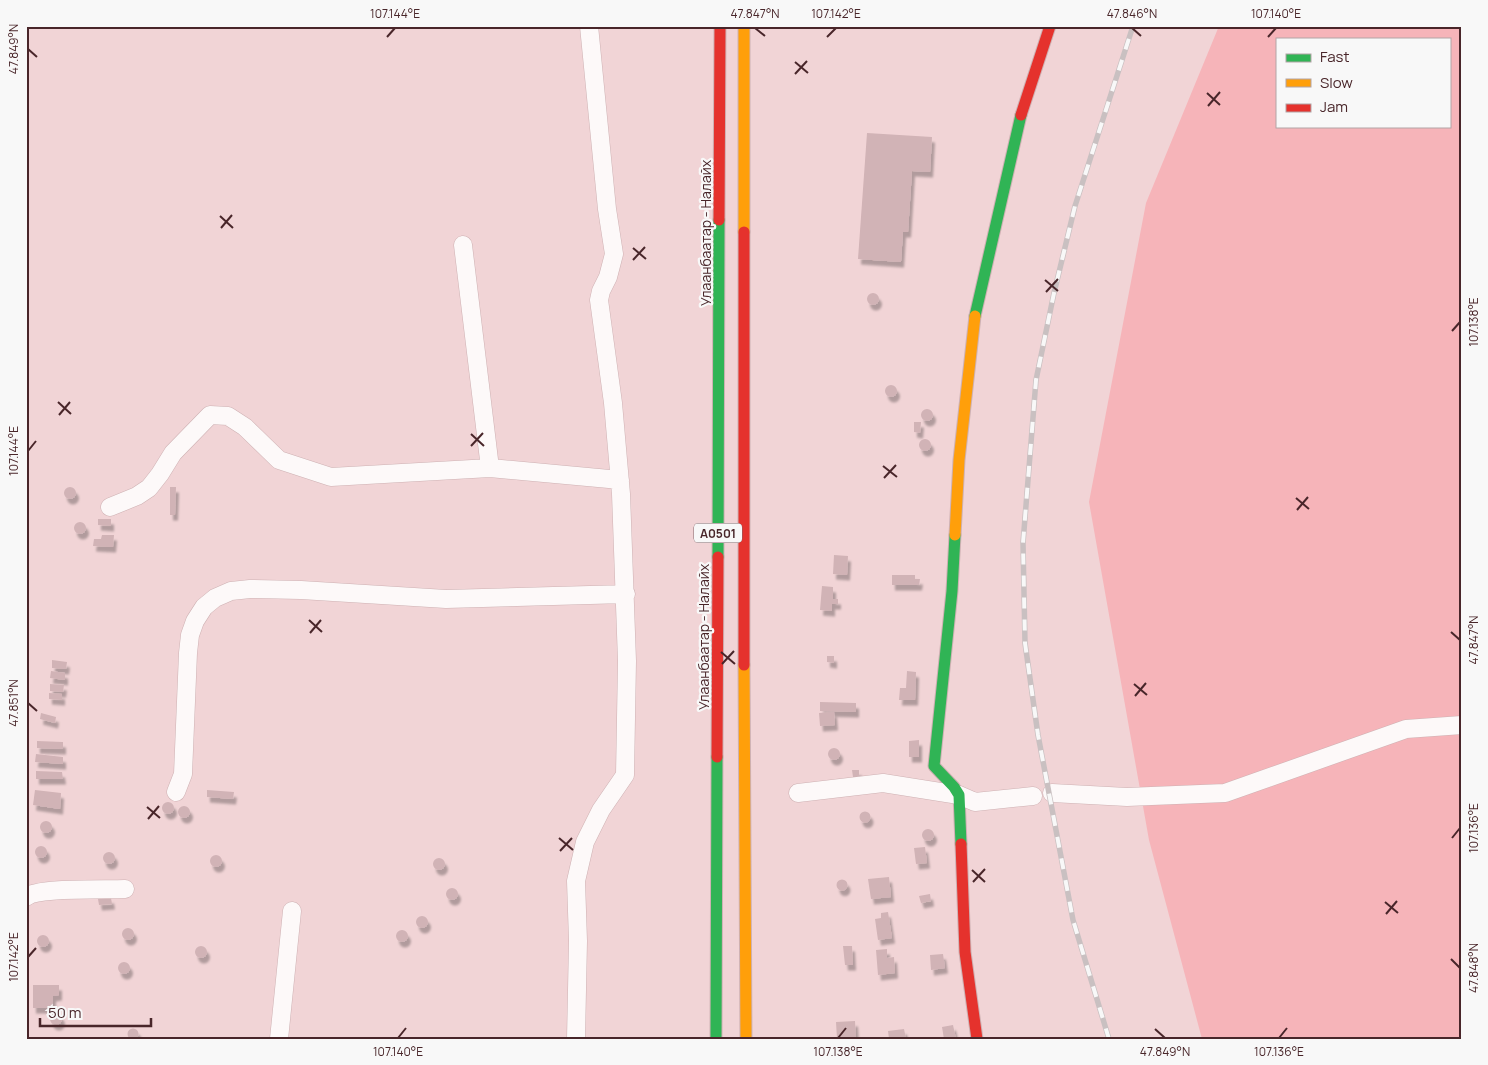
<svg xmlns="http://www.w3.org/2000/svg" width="1488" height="1065" font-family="Manrope,sans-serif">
	<defs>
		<filter id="shadow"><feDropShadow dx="3" dy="5.5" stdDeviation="1" flood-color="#0004"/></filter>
	</defs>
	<rect width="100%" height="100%" fill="#f1d4d6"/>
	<!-- green -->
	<path fill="#f6b4b9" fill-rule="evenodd" d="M 1219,26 L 1462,26 L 1462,1039 L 1202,1039 L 1149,840 L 1089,502 L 1146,203 ZM 1277,39 L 1449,39 L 1449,126 L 1277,126 Z"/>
	<!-- building -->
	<path fill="#d1b3b6" filter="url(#shadow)" d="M 867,133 L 932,137 L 930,172 L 912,171 L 908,232 L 903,232 L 901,262 L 858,259 Z
		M867 299a6 6 0 1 1 12 0a6 6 0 1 1-12 0Z
		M885 391a6 6 0 1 1 12 0a6 6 0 1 1-12 0Z
		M921 415a6 6 0 1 1 12 0a6 6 0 1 1-12 0Z
		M 914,422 L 921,422 L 920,433 L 914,432 Z
		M919 445a6 6 0 1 1 12 0a6 6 0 1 1-12 0Z
		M64 493a6 6 0 1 1 12 0a6 6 0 1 1-12 0Z
		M 170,487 L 176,487 L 175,515 L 170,515 Z
		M 98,519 L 111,519 L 111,526 L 98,525 Z
		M74 528a6 6 0 1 1 12 0a6 6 0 1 1-12 0Z
		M 102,535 L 114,535 L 113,547 L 93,546 L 94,539 L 101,539 Z
		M 834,555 L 848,556 L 847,575 L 833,574 Z
		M 892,575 L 915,575 L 915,579 L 920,579 L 919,585 L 892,585 Z
		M 822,586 L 833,587 L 833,599 L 838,599 L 838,604 L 832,604 L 832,611 L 820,610 Z
		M 827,656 L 834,656 L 834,663 L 827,662 Z
		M 52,660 L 67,662 L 66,669 L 52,668 Z
		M 51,671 L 65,673 L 65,680 L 50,678 Z
		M 907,671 L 916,672 L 915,700 L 899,700 L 900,688 L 906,688 Z
		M 50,684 L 64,685 L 63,692 L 50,691 Z
		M 49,693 L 62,694 L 62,700 L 49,699 Z
		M 820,702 L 856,703 L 856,712 L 820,711 Z
		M 834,712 L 835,725 L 820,726 L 819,713 Z
		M 41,713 L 56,717 L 55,723 L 40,719 Z
		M 919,740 L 919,757 L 909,757 L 909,741 Z
		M 37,741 L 63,742 L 63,749 L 37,748 Z
		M828 754a6 6 0 1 1 12 0a6 6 0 1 1-12 0Z
		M 36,754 L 63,757 L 63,764 L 35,762 Z
		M 852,770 L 859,770 L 859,777 L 853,777 Z
		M 36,771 L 62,772 L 63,779 L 36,779 Z
		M 35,790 L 61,793 L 60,809 L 33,805 Z
		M 207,790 L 234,792 L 233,799 L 207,797 Z
		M162 808a6 6 0 1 1 12 0a6 6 0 1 1-12 0Z
		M178 812a6 6 0 1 1 12 0a6 6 0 1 1-12 0Z
		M859.5 817a5.5 5.5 0 1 1 11 0a5.5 5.5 0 1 1-11 0Z
		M40 827a6 6 0 1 1 12 0a6 6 0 1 1-12 0Z
		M922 835a6 6 0 1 1 12 0a6 6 0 1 1-12 0Z
		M35 852a6 6 0 1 1 12 0a6 6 0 1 1-12 0Z
		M 925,847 L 927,863 L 916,864 L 914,848 Z
		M103 858a6 6 0 1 1 12 0a6 6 0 1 1-12 0Z
		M210 861a6 6 0 1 1 12 0a6 6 0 1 1-12 0Z
		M433 864a6 6 0 1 1 12 0a6 6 0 1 1-12 0Z
		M 889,877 L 891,897 L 871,899 L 868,879 Z
		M836.5 885a5.5 5.5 0 1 1 11 0a5.5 5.5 0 1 1-11 0Z
		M446 894a6 6 0 1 1 12 0a6 6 0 1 1-12 0Z
		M 930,894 L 931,901 L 921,903 L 919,896 Z
		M 111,898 L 112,904 L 99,905 L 98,899 Z
		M 888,912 L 892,938 L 878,940 L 875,919 L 881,918 L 881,913 Z
		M416 922a6 6 0 1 1 12 0a6 6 0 1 1-12 0Z
		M122 934a6 6 0 1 1 12 0a6 6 0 1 1-12 0Z
		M396 936a6 6 0 1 1 12 0a6 6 0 1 1-12 0Z
		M37 941a6 6 0 1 1 12 0a6 6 0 1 1-12 0Z
		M195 952a6 6 0 1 1 12 0a6 6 0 1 1-12 0Z
		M 843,946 L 852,946 L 853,965 L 845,965 Z
		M 887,949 L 887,958 L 894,957 L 895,973 L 878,975 L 876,950 Z
		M 943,954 L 945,968 L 931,970 L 930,955 Z
		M118 968a6 6 0 1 1 12 0a6 6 0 1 1-12 0Z
		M 33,985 L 59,985 L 59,995 L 53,996 L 53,1008 L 33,1008 Z
		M50 1019a6 6 0 1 1 12 0a6 6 0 1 1-12 0Z
		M 855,1021 L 856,1039 L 837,1039 L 836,1022 Z
		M 953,1025 L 956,1039 L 944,1039 L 942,1027 Z
		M127.5 1034a5.5 5.5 0 1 1 11 0a5.5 5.5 0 1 1-11 0Z
		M 904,1029 L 906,1039 L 889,1039 L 888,1031 Z"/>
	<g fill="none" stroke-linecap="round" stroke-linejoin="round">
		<!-- street casing -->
		<g stroke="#ceb1b3" stroke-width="19">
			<path id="street" d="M 463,245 L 490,468
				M 110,507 L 137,496 L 149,488 L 160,474 L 173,453 L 210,415 L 228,416 L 245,427 L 279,460 L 331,477 L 490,468 L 620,480
				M 176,792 L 183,774 L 188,653 L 190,635 L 195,621 L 204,607 L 215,598 L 231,591 L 250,589 L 301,590 L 446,599 L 626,594
				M 798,793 L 883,783 L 959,795 L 975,802 L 1033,796
				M 1052,793 L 1127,797 L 1225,793 L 1406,729 L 1462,725
				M 26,897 C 38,887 107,890 125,889
				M 279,1039 L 292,911
				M 576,1039 L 578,941 L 576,881 L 585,842 L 601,810 L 625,775 L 627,661 L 621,494 L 613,403 L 599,300 L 601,291 L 608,277 L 614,254 L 607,209 L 589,26"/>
		</g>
		<!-- fast casing -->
		<g stroke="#ceb1b3" stroke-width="13">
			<path id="fast" d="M 975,316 L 1021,115
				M 955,535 L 952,591 L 934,766 L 954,787 L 959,795 L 961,844
				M 718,557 L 719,220
				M 716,1039 L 717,757"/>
		</g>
		<!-- slow casing -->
		<g stroke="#ceb1b3" stroke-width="13">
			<path id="slow" d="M 744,26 L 744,232
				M 955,535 L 959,460 L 975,316
				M 744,665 L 746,1039"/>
		</g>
		<!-- jam casing -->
		<g stroke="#ceb1b3" stroke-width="13">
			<path id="jam" d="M 1021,115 L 1050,26
				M 719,220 L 720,26
				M 744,232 L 744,665
				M 717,757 L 718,557
				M 961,844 L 965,952 L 977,1039"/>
		</g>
		<!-- street -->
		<use href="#street" stroke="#fdf9f9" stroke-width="18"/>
		<!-- fast -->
		<use href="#fast" stroke="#30b455" stroke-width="11"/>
		<!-- slow -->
		<use href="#slow" stroke="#ff9f0a" stroke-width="11"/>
		<!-- jam -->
		<use href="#jam" stroke="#e5322d" stroke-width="11"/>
		<!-- rail casing -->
		<g stroke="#c9c0c1" stroke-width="5.5">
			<path id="rail" d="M 1109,1039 L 1073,920 L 1038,735 L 1025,643 L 1023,543 L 1036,380 L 1054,293 L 1075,206 L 1133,26"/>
		</g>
		<!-- rail -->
		<use href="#rail" stroke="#f8f8f8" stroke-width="4" stroke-dasharray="11" stroke-linecap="butt"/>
	</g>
	<!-- ticks -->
	<path fill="none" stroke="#49262a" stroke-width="2" d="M 755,28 L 765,36M 1132,28 L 1141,36M 387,37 L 395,28M 827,37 L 836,28M 1268,37 L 1276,28M 28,49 L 37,57M 795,62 L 808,73M 795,74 L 807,61M 1207,93 L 1220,105M 1208,106 L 1220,92M 220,216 L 233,228M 221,228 L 232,215M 633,248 L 646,259M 633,260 L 645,247M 1045,280 L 1058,291M 1046,292 L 1058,279M 1452,331 L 1460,322M 58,402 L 71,414M 59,415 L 70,402M 471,434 L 484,446M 471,446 L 483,433M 28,451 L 36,441M 883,466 L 897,477M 884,478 L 896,465M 1296,498 L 1309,509M 1297,510 L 1308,497M 309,620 L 322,632M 1451,632 L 1460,640M 310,633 L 321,620M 721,652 L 735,664M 722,664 L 734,651M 1134,684 L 1147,695M 1135,696 L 1146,683M 28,703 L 37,711M 147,807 L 160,818M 148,819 L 159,806M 559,838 L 573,850M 1452,838 L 1460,828M 560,851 L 572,838M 972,870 L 985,882M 973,882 L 985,869M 1385,902 L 1398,913M 1386,914 L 1397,901M 28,957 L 36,948M 1451,959 L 1460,968M 1155,1029 L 1165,1038M 398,1038 L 406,1028M 838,1038 L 846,1028M 1279,1038 L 1287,1028"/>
	<g text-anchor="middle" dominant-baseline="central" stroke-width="4.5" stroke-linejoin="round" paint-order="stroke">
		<!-- shield labels -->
		<rect fill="#f8f8f8" stroke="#7e6568" stroke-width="1" x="694" y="523.5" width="48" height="19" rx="4"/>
		<g font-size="12" font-weight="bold" fill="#49262a">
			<text x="718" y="533">A0501</text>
		</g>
		<!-- street labels -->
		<g font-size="14" fill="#49262a" stroke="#f8f8f8">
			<text transform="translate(705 233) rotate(-90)">Улаанбаатар - Налайх</text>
			<text transform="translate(703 637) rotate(-90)">Улаанбаатар - Налайх</text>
		</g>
	</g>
	<!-- border -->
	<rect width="1488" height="1065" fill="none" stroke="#f8f8f8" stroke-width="55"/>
	<!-- legend -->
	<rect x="1276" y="38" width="175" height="90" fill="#f8f8f8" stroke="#b2a4a6"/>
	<rect x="1286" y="54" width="25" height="8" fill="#30b455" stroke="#b2a4a6"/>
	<text x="1320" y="62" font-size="15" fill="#49262a">Fast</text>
	<rect x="1286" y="79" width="25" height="8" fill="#ff9f0a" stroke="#b2a4a6"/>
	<text x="1320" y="88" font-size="15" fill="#49262a">Slow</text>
	<rect x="1286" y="104" width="25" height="8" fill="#e5322d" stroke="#b2a4a6"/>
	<text x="1320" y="112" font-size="15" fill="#49262a">Jam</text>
	<!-- scale -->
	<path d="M40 1018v8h111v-8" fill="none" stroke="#49262a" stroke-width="2.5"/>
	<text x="48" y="1018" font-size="15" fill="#49262a" stroke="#f8f8f8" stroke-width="4" paint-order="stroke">50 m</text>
	<rect x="28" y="28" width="1432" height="1010" fill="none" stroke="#49262a" stroke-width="2"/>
	<g font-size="12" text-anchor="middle" fill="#49262a">
		<text x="395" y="18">107.144°E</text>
		<text x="755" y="18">47.847°N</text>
		<text x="836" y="18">107.142°E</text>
		<text x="1132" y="18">47.846°N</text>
		<text x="1276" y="18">107.140°E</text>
		<text transform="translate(14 49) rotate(-90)" y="4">47.849°N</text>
		<text transform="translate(1474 322) rotate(-90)" y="4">107.138°E</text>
		<text transform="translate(14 451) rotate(-90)" y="4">107.144°E</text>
		<text transform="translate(1474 640) rotate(-90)" y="4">47.847°N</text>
		<text transform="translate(14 703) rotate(-90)" y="4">47.851°N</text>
		<text transform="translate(1474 828) rotate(-90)" y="4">107.136°E</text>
		<text transform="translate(14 957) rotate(-90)" y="4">107.142°E</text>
		<text transform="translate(1474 968) rotate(-90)" y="4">47.848°N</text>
		<text x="398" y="1056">107.140°E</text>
		<text x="838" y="1056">107.138°E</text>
		<text x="1165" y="1056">47.849°N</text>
		<text x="1279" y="1056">107.136°E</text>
	</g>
</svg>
